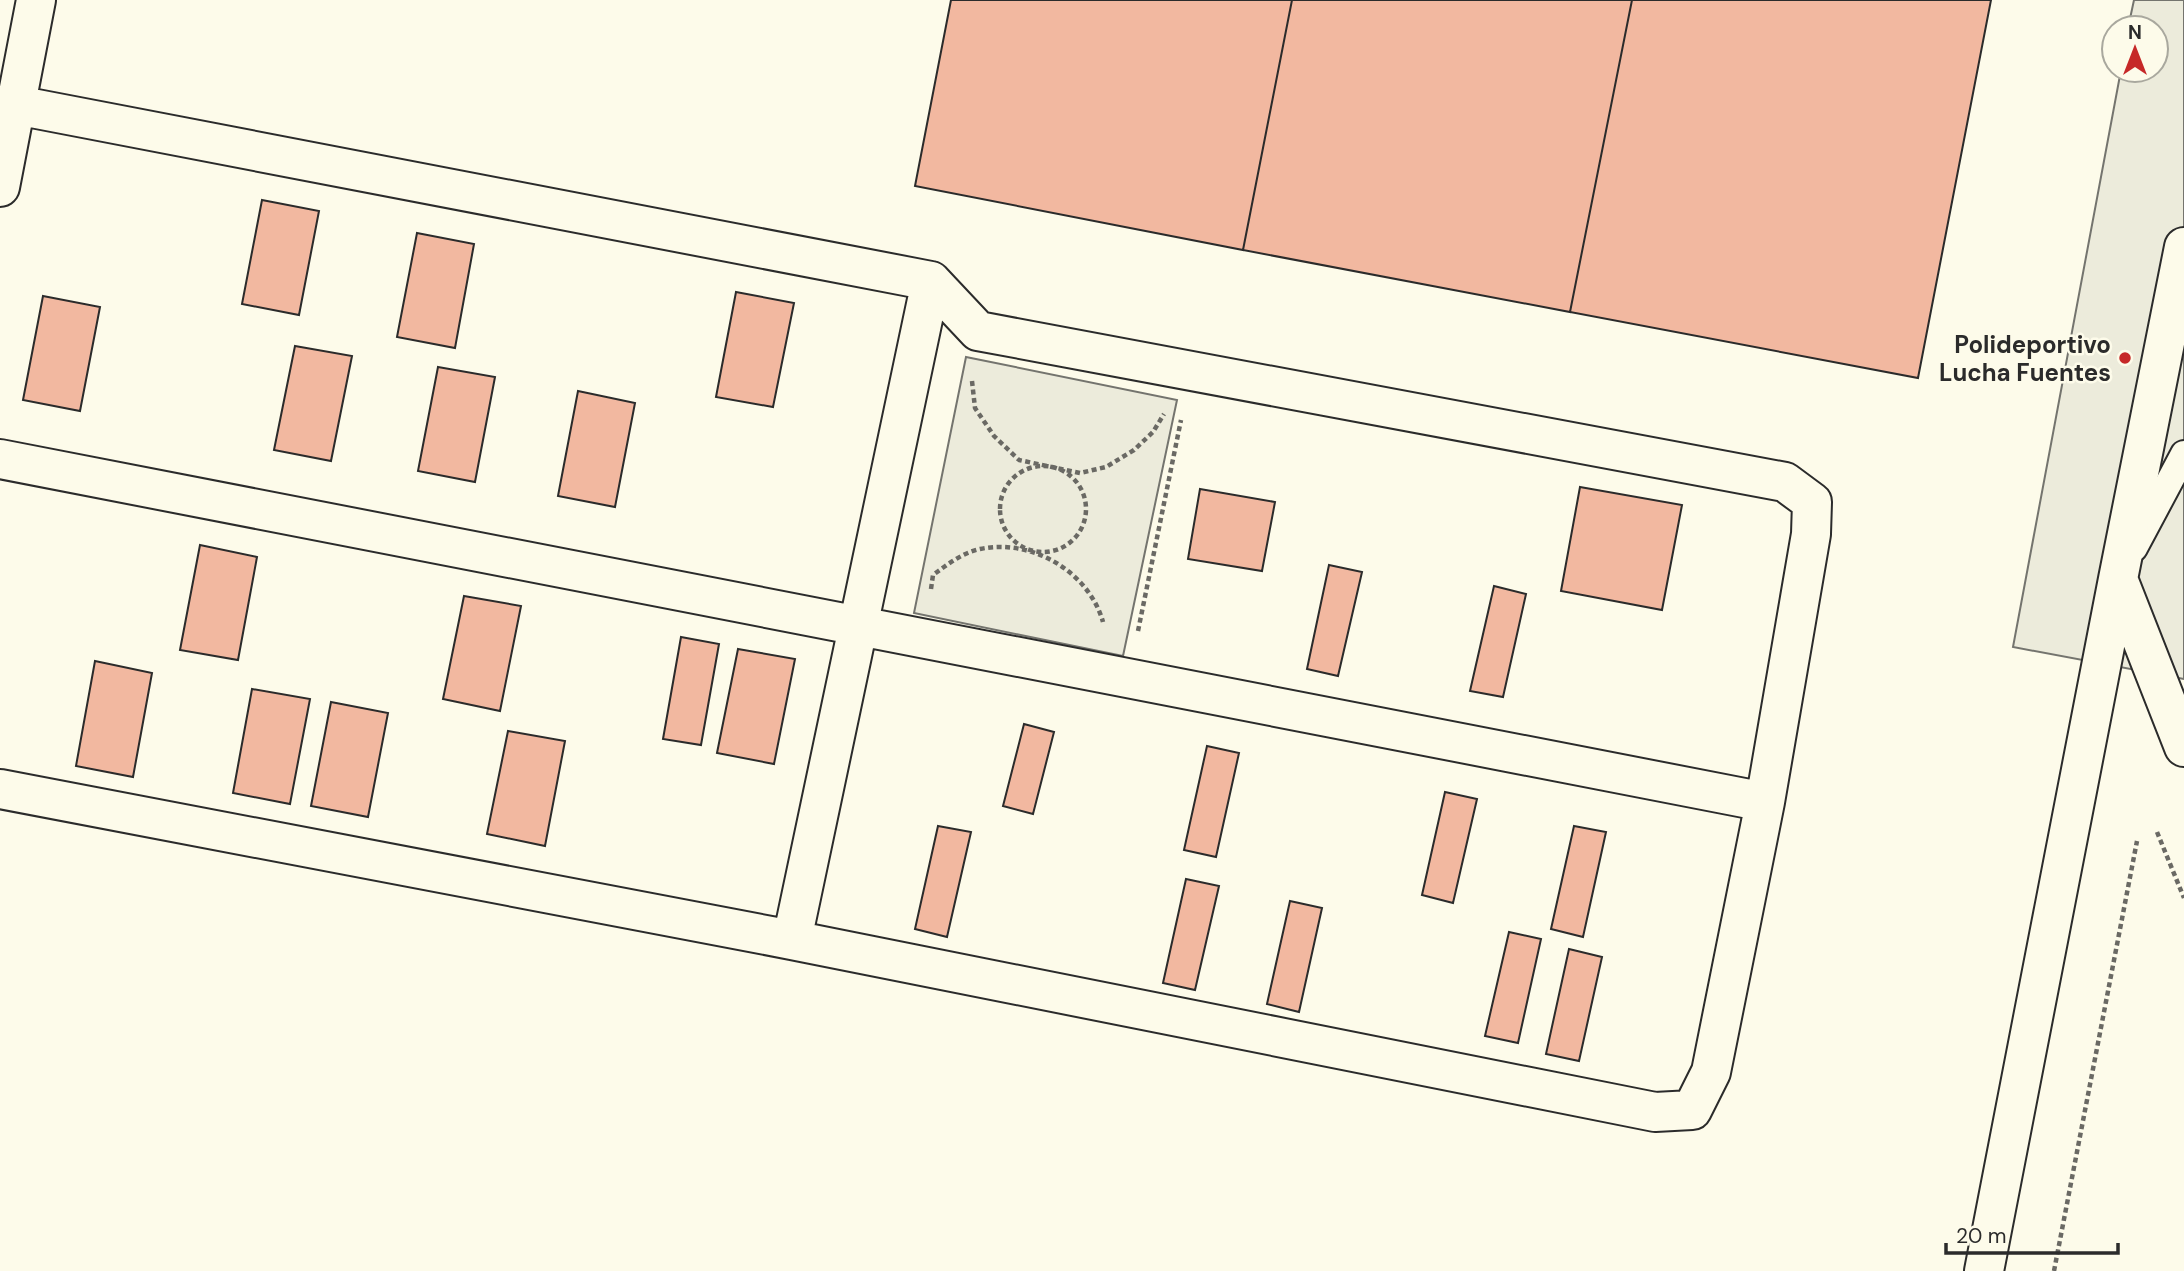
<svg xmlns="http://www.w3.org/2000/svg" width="2184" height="1271" font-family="'DM Sans',sans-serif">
	<rect width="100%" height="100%" fill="#fdfbea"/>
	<!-- green -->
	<path fill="#ecebdb" stroke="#74746e" stroke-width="2" d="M 2134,0 L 2184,0 L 2184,679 L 2013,647 L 2121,70 L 2156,70 L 2156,28 L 2128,28 Z
		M 966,357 L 1177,400 L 1123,656 L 914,613 Z"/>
	<!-- building -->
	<path fill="#f2b8a0" stroke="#2b2b2b" stroke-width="2" d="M 951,0 L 1292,0 L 1243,250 L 915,186 Z
		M 1292,0 L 1632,0 L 1570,312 L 1243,250 Z
		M 1632,0 L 1991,0 L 1918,378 L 1570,312 Z
		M 262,200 L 319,211 L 299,315 L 242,304 Z
		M 417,233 L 474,244 L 455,348 L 397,337 Z
		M 736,292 L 794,303 L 773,407 L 716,397 Z
		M 43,296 L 100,307 L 80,411 L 23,400 Z
		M 295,346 L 352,356 L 331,461 L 274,450 Z
		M 438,367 L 495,377 L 475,482 L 418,471 Z
		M 578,391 L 635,403 L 615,507 L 558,496 Z
		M 1580,487 L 1682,505 L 1662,610 L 1561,591 Z
		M 1200,489 L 1275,502 L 1262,571 L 1188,559 Z
		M 200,545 L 257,557 L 238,660 L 180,650 Z
		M 1329,565 L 1362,572 L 1338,676 L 1307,669 Z
		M 1494,586 L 1526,594 L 1503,697 L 1470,691 Z
		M 464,596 L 521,606 L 500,711 L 443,699 Z
		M 681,637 L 719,644 L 701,745 L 663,739 Z
		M 738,649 L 795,659 L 774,764 L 717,753 Z
		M 95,661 L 152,673 L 133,777 L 76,766 Z
		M 252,689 L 310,699 L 290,804 L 233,793 Z
		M 331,702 L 388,713 L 368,817 L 311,806 Z
		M 1024,724 L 1054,732 L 1033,814 L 1003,806 Z
		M 508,731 L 565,741 L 545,846 L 487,834 Z
		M 1207,746 L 1239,753 L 1216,857 L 1184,850 Z
		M 1445,792 L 1477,799 L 1453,903 L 1422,895 Z
		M 938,826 L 971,832 L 947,937 L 915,929 Z
		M 1574,826 L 1606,832 L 1583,937 L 1551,929 Z
		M 1186,879 L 1219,886 L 1195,990 L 1163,983 Z
		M 1290,901 L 1322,908 L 1299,1012 L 1267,1004 Z
		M 1509,932 L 1541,939 L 1518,1043 L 1485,1036 Z
		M 1569,949 L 1602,957 L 1579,1061 L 1546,1054 Z"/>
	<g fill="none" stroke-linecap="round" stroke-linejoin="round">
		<!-- service casing -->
		<g stroke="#2b2b2b" stroke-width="30">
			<path id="service" d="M 2134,548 L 2184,454"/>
		</g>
		<!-- minor casing -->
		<g stroke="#2b2b2b" stroke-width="42">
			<path id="minor" d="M 0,187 L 36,0
				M 0,459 L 1765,802
				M 2118,579 L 2184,747
				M 0,789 L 792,940 L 1655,1112 L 1692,1110 L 1711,1072 L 1765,802 L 1811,534 L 1812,502 L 1785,482 L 978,331 L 931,281 L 16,105
				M 792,940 L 931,281
				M 1984,1271 L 2118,579 L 2184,247"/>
		</g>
		<!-- path -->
		<path stroke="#6a6964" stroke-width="4.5" stroke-dasharray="5 3.5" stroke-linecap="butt" d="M 972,381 L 975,408 L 994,436 L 1019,460 L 1080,473 L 1106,467 L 1134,450 L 1153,432 L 1164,414
			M1000 509a43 43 0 1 1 86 0a43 43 0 1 1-86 0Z
			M 931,589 L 933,575 C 948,564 962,553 980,549 C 1032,538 1089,572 1103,622
			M 1138,631 L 1181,420
			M 2157,832 L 2184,898
			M 2054,1271 L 2137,841"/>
		<!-- service -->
		<use href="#service" stroke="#fdfbea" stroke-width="26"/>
		<!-- minor -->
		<use href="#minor" stroke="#fdfbea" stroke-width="38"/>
	</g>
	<!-- markers -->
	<circle fill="#c62828" stroke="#fdfbea" stroke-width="2.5" cx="2125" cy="358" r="7"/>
	<g text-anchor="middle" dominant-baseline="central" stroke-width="5" stroke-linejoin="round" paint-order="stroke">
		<!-- poi labels -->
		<g font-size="24" font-weight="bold" fill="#2b2b2b" stroke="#fdfbea" text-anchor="end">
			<text x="2111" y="344">Polideportivo<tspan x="2111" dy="28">Lucha Fuentes</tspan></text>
		</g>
	</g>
	<!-- north arrow -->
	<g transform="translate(2135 49)"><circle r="33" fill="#fdfbea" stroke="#a9a89e" stroke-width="2"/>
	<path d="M0-5L12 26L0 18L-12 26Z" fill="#c62828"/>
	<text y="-10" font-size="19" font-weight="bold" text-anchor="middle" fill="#2b2b2b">N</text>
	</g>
	<!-- scale -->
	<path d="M1946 1243v10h172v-10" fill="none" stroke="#2b2b2b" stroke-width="3.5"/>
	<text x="1956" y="1243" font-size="21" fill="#2b2b2b" stroke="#fdfbea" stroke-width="5" paint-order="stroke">20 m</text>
</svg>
